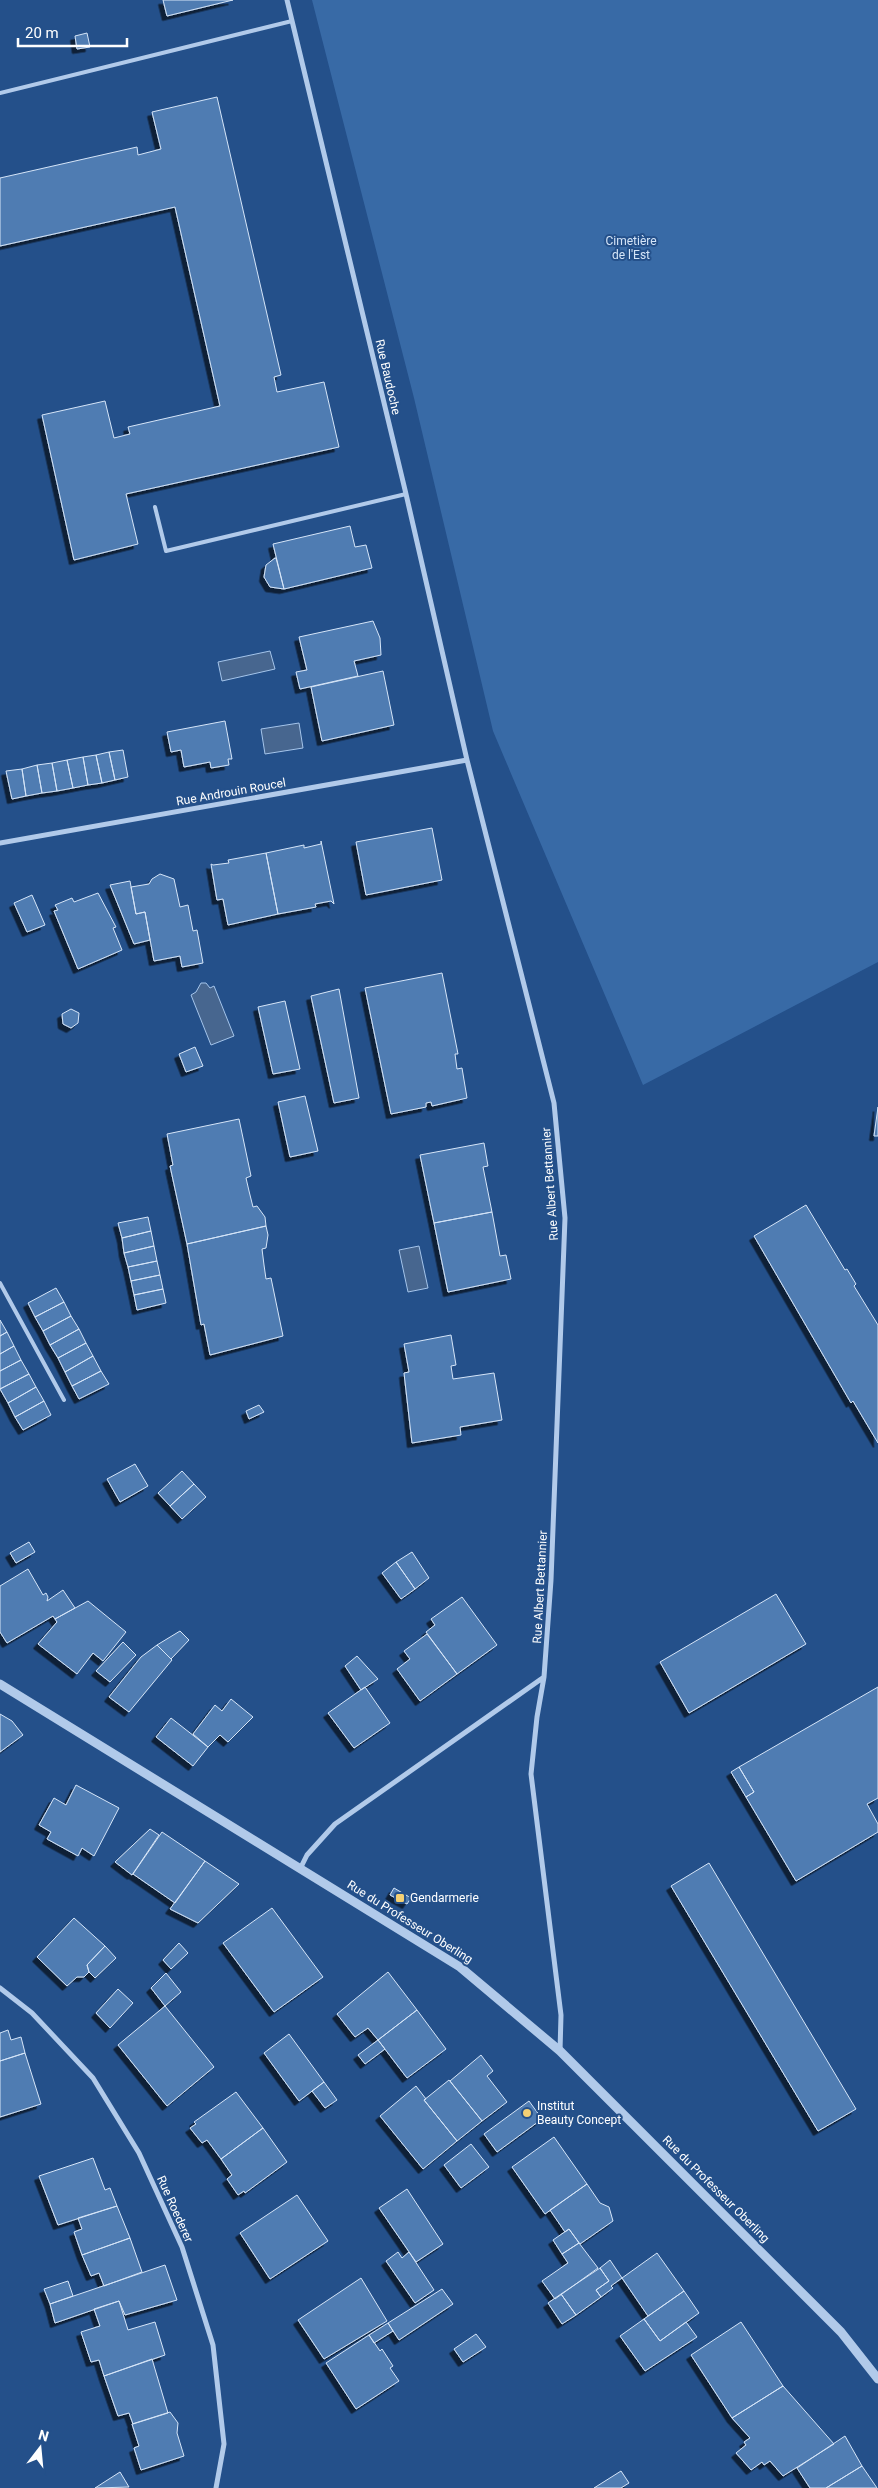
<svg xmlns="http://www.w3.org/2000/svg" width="878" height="2488" font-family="Roboto,sans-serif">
	<defs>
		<filter id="shadow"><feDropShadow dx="-4.5" dy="4.5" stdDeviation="0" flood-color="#0009"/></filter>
	</defs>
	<rect width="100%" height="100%" fill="#24508a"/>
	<!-- green -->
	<path fill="#386aa6" d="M 312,0 L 878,0 L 878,962 L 643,1085 L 493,731 L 414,398 Z"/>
	<!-- water -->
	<path fill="#47668f" stroke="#a5c5eb" d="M 270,651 L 275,669 L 222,681 L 218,662 Z
		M 299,723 L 303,748 L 265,754 L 261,729 Z
		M 201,983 L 206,983 L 210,988 L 214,986 L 234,1036 L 211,1045 L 191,995 L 196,992 Z
		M 419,1246 L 428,1288 L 408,1292 L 399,1250 Z"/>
	<!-- building -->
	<path fill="#507cb2" stroke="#d5e5f8" filter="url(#shadow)" d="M 163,0 L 233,0 L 167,16 Z
		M 87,33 L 90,47 L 77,49 L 75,36 Z
		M 217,97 L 281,375 L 274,377 L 277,392 L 324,382 L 339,447 L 126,494 L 138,544 L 74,560 L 42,415 L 105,401 L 114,438 L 130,434 L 128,427 L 220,406 L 175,207 L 0,246 L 0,178 L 137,147 L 138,155 L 161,149 L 152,112 Z
		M 350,526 L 355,547 L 366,545 L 372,568 L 284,589 L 273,544 Z
		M 275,558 L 276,558 L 284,589 L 270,587 L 264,577 L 266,565 Z
		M 373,621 L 380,638 L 381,655 L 354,661 L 358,676 L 300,689 L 296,672 L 307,670 L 299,637 Z
		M 383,671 L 394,725 L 322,741 L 311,687 Z
		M 225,721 L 232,759 L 228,759 L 229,765 L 211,768 L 210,762 L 184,767 L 181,750 L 171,752 L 167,732 Z
		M 123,750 L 128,777 L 115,780 L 109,752 Z
		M 109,752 L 115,780 L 102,783 L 96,755 Z
		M 96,755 L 102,783 L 88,785 L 83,757 Z
		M 83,757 L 88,785 L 73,788 L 67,760 Z
		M 67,760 L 73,788 L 57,791 L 52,763 Z
		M 52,763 L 57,791 L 42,793 L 37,765 Z
		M 37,765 L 42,793 L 26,796 L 22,769 Z
		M 22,769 L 26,796 L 12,799 L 6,771 Z
		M 432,828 L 442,880 L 366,895 L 356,842 Z
		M 321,841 L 334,904 L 331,901 L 315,904 L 316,907 L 278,914 L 266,853 L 304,845 L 304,848 L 321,844 Z
		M 266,853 L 278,914 L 228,925 L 223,899 L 217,900 L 211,864 L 213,865 L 229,863 L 228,860 Z
		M 160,874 L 174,879 L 180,907 L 188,905 L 193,931 L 197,930 L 203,963 L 182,967 L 180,956 L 154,961 L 145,912 L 136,914 L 131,887 L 149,884 L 152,879 Z
		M 130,881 L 136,914 L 145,912 L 150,940 L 134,944 L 110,885 Z
		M 98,893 L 116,927 L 113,928 L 122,950 L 78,969 L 54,911 L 58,910 L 55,905 L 72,898 L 74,902 Z
		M 32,895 L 45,925 L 27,932 L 14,903 Z
		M 442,973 L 458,1054 L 455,1054 L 457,1069 L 462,1068 L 467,1098 L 432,1106 L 431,1102 L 426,1103 L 426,1107 L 391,1114 L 365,988 Z
		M 339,989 L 359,1098 L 334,1103 L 311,996 Z
		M 285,1001 L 300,1069 L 273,1074 L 258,1007 Z
		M 71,1009 L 79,1013 L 78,1023 L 71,1028 L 63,1024 L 62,1014 Z
		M 195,1047 L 203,1066 L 186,1072 L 179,1054 Z
		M 305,1096 L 318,1151 L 290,1157 L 278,1102 Z
		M 878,1107 L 878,1136 L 874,1136 Z
		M 239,1119 L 251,1176 L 246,1178 L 249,1191 L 253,1207 L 257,1206 L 265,1217 L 266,1226 L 187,1244 L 170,1166 L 173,1165 L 167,1134 Z
		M 484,1143 L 488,1166 L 483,1167 L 492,1212 L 434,1223 L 420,1155 Z
		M 806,1205 L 845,1270 L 847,1269 L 856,1284 L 854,1286 L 878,1325 L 878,1443 L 853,1401 L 851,1403 L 754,1236 Z
		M 492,1212 L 500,1256 L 506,1255 L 511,1279 L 448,1292 L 434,1223 Z
		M 148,1217 L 151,1231 L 122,1238 L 118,1223 Z
		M 266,1226 L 268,1235 L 266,1248 L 262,1249 L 264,1265 L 266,1279 L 271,1278 L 283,1336 L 210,1355 L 204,1324 L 201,1325 L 187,1244 Z
		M 151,1231 L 154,1246 L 124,1253 L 122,1238 Z
		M 154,1246 L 157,1261 L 128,1267 L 124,1253 Z
		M 157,1261 L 160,1275 L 131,1281 L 128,1267 Z
		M 160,1275 L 163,1289 L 134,1295 L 131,1281 Z
		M 56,1288 L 64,1302 L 35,1317 L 28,1303 Z
		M 163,1289 L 166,1303 L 137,1310 L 134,1295 Z
		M 64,1302 L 71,1316 L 43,1331 L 35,1317 Z
		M 71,1316 L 79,1329 L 50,1345 L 43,1331 Z
		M 0,1320 L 7,1332 L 0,1336 Z
		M 79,1329 L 86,1343 L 58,1358 L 50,1345 Z
		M 7,1332 L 14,1346 L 0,1354 L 0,1336 Z
		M 451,1335 L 456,1365 L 451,1366 L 453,1379 L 494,1373 L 502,1420 L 460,1427 L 461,1435 L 412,1443 L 404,1373 L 409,1372 L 404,1344 Z
		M 86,1343 L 93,1356 L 65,1372 L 58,1358 Z
		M 14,1346 L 21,1360 L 0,1371 L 0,1354 Z
		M 93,1356 L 101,1371 L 72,1386 L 65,1372 Z
		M 21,1360 L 29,1374 L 0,1389 L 0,1371 Z
		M 101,1371 L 109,1384 L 79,1399 L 72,1386 Z
		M 29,1374 L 36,1387 L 8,1403 L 0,1389 Z
		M 36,1387 L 44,1401 L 15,1417 L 8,1403 Z
		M 44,1401 L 51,1415 L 23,1430 L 15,1417 Z
		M 259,1405 L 264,1412 L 249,1419 L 246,1411 Z
		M 135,1464 L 148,1486 L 120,1502 L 107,1479 Z
		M 182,1471 L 194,1484 L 170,1506 L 158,1493 Z
		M 194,1484 L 206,1497 L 182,1519 L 170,1506 Z
		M 29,1542 L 35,1552 L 16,1563 L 10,1553 Z
		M 412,1552 L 429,1578 L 415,1589 L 396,1562 Z
		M 396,1562 L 415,1589 L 401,1599 L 382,1573 Z
		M 28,1569 L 43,1595 L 46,1593 L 48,1597 L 47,1601 L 63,1590 L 75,1608 L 55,1619 L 53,1616 L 7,1643 L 0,1632 L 0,1586 Z
		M 776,1594 L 806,1644 L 689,1713 L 660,1662 Z
		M 462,1597 L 497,1645 L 457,1674 L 426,1632 L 435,1625 L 431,1619 Z
		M 88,1601 L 126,1632 L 103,1661 L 93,1653 L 77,1674 L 38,1644 L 57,1622 L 55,1619 Z
		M 180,1631 L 189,1640 L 171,1659 L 157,1645 Z
		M 427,1634 L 457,1674 L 420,1701 L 397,1669 L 410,1659 L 404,1651 Z
		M 123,1642 L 136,1655 L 110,1682 L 96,1671 Z
		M 157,1645 L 172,1660 L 129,1712 L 109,1697 L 141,1657 Z
		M 357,1656 L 378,1679 L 361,1690 L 345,1666 Z
		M 365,1687 L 390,1723 L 354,1748 L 328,1713 Z
		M 878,1687 L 878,1798 L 867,1804 L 878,1824 L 878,1832 L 796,1881 L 746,1797 L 754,1792 L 739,1767 Z
		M 231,1699 L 253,1717 L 228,1742 L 220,1735 L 208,1747 L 193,1734 L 215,1705 L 222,1711 Z
		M 0,1714 L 12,1721 L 23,1735 L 0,1752 Z
		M 171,1718 L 208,1747 L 193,1766 L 156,1737 Z
		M 739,1767 L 754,1792 L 746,1797 L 731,1772 Z
		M 76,1785 L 119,1808 L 94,1856 L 82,1848 L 78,1856 L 47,1839 L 51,1832 L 39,1825 L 54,1798 L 66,1805 Z
		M 150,1829 L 159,1835 L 132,1875 L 115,1862 Z
		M 162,1832 L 205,1861 L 175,1903 L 133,1874 Z
		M 205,1861 L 239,1884 L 198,1923 L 170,1909 Z
		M 709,1863 L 856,2109 L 818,2131 L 671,1886 Z
		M 394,1888 L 411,1898 L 407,1904 L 390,1895 Z
		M 272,1908 L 323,1977 L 274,2012 L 223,1943 Z
		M 74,1918 L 105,1946 L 87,1965 L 89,1972 L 84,1977 L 77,1977 L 67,1986 L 37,1957 Z
		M 179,1943 L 188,1953 L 171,1969 L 163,1960 Z
		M 105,1946 L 116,1958 L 95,1978 L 89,1972 L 87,1965 Z
		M 388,1972 L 417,2010 L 378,2040 L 368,2028 L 355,2037 L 337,2014 Z
		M 166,1973 L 181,1992 L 165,2006 L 151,1988 Z
		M 118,1989 L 133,2003 L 110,2028 L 96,2013 Z
		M 165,2006 L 214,2067 L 167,2106 L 118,2045 Z
		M 417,2010 L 446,2049 L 407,2078 L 378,2040 Z
		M 8,2030 L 11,2040 L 21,2037 L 25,2053 L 0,2061 L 0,2033 Z
		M 289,2034 L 324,2082 L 299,2101 L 264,2053 Z
		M 378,2040 L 385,2049 L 365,2064 L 358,2055 Z
		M 25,2053 L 41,2104 L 0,2117 L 0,2061 Z
		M 481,2055 L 493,2071 L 487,2076 L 507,2102 L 482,2121 L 450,2081 Z
		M 449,2080 L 482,2121 L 457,2141 L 424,2100 Z
		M 324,2082 L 337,2100 L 325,2108 L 312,2091 Z
		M 416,2086 L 426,2099 L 424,2100 L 457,2141 L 423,2169 L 380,2116 Z
		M 236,2092 L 263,2128 L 221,2159 L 207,2140 L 202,2143 L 190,2128 L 196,2124 L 194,2122 Z
		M 529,2101 L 542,2119 L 497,2152 L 484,2134 Z
		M 263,2128 L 287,2162 L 245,2193 L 244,2191 L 238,2195 L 227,2179 L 232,2175 L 221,2159 Z
		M 554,2137 L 587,2184 L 545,2214 L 512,2167 Z
		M 471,2144 L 489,2167 L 461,2188 L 444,2165 Z
		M 93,2158 L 105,2190 L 110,2188 L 117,2206 L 58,2225 L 39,2176 Z
		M 587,2184 L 600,2203 L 609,2207 L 613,2221 L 580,2244 L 569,2229 L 565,2232 L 550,2210 Z
		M 407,2189 L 443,2244 L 416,2262 L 379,2208 Z
		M 297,2195 L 328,2241 L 270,2279 L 240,2233 Z
		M 117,2206 L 130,2238 L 82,2255 L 74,2232 L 82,2229 L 78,2218 Z
		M 569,2229 L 579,2243 L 562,2254 L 553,2240 Z
		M 130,2238 L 142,2272 L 104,2286 L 99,2273 L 91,2276 L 82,2255 Z
		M 579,2243 L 598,2268 L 555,2299 L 542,2281 L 568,2263 L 562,2254 Z
		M 398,2252 L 402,2258 L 409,2252 L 434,2290 L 415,2303 L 386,2261 Z
		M 657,2253 L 684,2291 L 648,2316 L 622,2278 Z
		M 610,2260 L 622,2278 L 611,2286 L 613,2288 L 601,2297 L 596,2290 L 609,2281 L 600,2268 Z
		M 165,2265 L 177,2300 L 125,2315 L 119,2301 L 55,2323 L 50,2304 Z
		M 600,2268 L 609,2281 L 596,2290 L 601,2297 L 576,2315 L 561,2294 Z
		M 361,2278 L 387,2321 L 324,2359 L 298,2320 Z
		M 68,2281 L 73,2296 L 50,2304 L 44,2289 Z
		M 442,2289 L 453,2304 L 399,2340 L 388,2323 Z
		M 684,2291 L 699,2313 L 660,2341 L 644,2319 Z
		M 561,2294 L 576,2315 L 562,2324 L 548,2303 Z
		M 119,2301 L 128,2330 L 155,2322 L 165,2355 L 104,2376 L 99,2360 L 91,2362 L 81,2332 L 100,2326 L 94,2309 Z
		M 644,2319 L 660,2341 L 686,2322 L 697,2337 L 645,2371 L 620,2336 Z
		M 741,2322 L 783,2386 L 732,2418 L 691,2355 Z
		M 388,2323 L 393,2331 L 374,2343 L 369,2335 Z
		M 476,2334 L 486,2347 L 463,2362 L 454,2349 Z
		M 369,2335 L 380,2351 L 382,2349 L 393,2366 L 390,2368 L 399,2381 L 356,2409 L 326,2363 Z
		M 152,2359 L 168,2413 L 133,2424 L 129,2413 L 118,2416 L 104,2376 Z
		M 783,2386 L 834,2444 L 783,2476 L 770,2461 L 764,2465 L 762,2462 L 751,2470 L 736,2453 L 746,2445 L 744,2442 L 750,2438 L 732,2418 Z
		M 170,2412 L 178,2423 L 177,2433 L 184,2456 L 141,2470 L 134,2448 L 139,2446 L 132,2424 Z
		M 845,2436 L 862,2466 L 826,2488 L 810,2488 L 797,2468 Z
		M 862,2466 L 877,2488 L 826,2488 Z
		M 621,2471 L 629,2483 L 621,2488 L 594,2488 Z
		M 120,2472 L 129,2487 L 95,2488 Z"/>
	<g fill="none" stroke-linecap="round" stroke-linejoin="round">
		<!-- service -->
		<path stroke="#b1caea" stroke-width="4" d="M 0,93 L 292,21
			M 155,507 L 166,551 L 406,494
			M 0,1283 L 64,1400"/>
		<!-- minor -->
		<path stroke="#b1caea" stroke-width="5" d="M 287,0 L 406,494 L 467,760 L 554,1103 L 565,1218 L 551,1580 L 544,1677 L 335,1824 L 307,1855 L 300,1869
			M 0,843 L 467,760
			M 544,1677 L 537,1717 L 531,1774 L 561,2015 L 560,2051
			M 0,1988 L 32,2013 L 93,2078 L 139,2153 L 182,2247 L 213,2345 L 224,2444 L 216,2488"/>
		<!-- tertiary -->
		<path stroke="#b1caea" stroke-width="9" d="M 0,1684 L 460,1967 L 560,2051 L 841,2332 L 878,2379"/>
	</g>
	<!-- markers -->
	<g fill="#f4d074" stroke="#24508a" stroke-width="2">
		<rect x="395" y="1893" width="10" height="10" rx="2.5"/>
		<circle cx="527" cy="2113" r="5"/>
	</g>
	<g text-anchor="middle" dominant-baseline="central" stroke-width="4" stroke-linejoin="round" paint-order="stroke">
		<!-- park labels -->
		<g font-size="12" fill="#d5e5f8" stroke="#24508a">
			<text x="631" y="241">Cimetière<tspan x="631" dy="14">de l'Est</tspan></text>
		</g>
		<!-- street labels -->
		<g font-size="12" fill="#fff" stroke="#24508a">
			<text transform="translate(388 377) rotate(77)">Rue Baudoche</text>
			<text transform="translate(231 792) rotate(-10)">Rue Androuin Roucel</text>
			<text transform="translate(550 1184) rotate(-94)">Rue Albert Bettannier</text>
			<text transform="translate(540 1587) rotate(-87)">Rue Albert Bettannier</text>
			<text transform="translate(410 1922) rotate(32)">Rue du Professeur Oberling</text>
			<text transform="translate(716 2189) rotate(45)">Rue du Professeur Oberling</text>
			<text transform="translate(175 2209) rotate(66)">Rue Roederer</text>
		</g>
		<!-- poi labels -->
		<g font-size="12" fill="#fff" stroke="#24508a" text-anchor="start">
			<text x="410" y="1898">Gendarmerie</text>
			<text x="537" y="2106">Institut<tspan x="537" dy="14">Beauty Concept</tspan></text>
		</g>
	</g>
	<!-- north arrow -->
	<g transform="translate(40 2448) rotate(16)" stroke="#24508a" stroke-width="4" paint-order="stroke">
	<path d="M0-4L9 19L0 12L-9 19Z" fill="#ffffff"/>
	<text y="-8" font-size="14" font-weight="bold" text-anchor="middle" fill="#ffffff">N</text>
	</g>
	<!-- scale -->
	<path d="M18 38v8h109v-8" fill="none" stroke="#ffffff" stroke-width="2.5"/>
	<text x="25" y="38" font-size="15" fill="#ffffff" stroke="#24508a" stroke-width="4" paint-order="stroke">20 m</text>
</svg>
